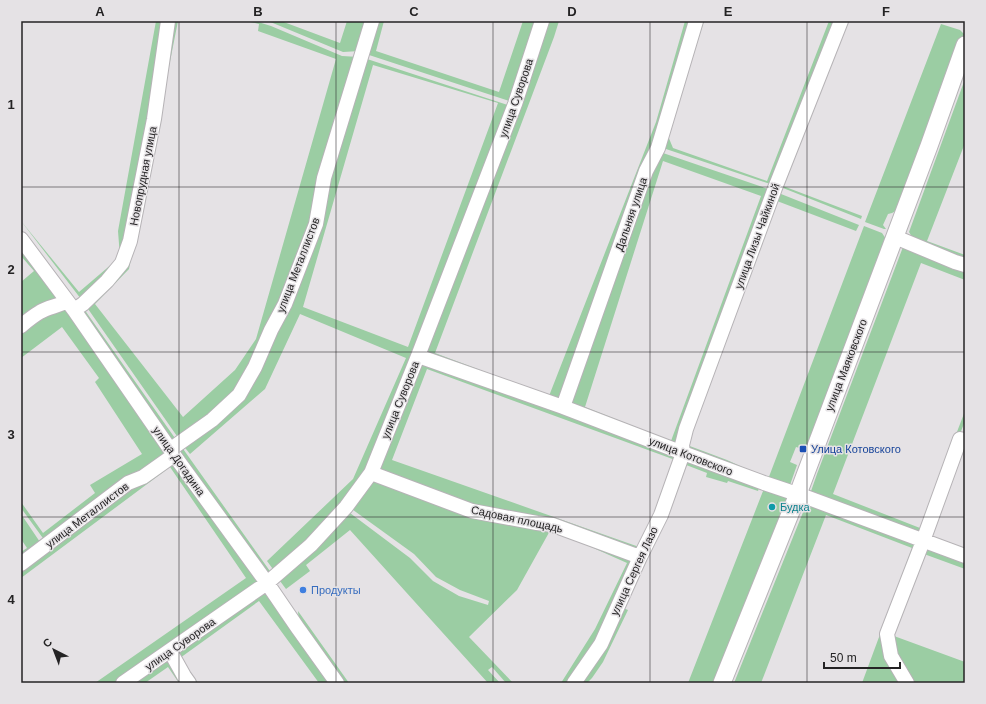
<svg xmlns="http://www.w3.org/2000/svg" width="986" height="704" font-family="Helvetica,sans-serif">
	<rect width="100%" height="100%" fill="#e5e2e5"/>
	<!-- green -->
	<path fill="#9bcda3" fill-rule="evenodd" d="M 156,21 L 166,21 L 120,262 L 81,299 L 21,221 L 79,292 L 120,257 L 118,231 Z
		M 170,21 L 178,21 L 129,269 L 95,304 L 183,417 L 235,370 L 256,339 L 336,59 L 258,31 L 259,24 L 246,21 L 255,21 L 271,26 L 342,56 L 359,57 L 313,224 L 283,303 L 237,392 L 179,439 L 86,306 L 125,266 Z
		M 268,21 L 281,21 L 340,43 L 347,21 L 369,21 L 360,51 L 343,52 Z
		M 375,21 L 384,21 L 376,51 L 499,92 L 523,21 L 539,21 L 512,102 L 366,54 Z
		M 546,21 L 559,21 L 554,37 L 435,353 L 549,396 L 656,122 L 685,21 L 694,21 L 655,149 L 560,403 L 426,356 L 424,349 Z
		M 698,21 L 704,21 L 668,136 L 673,148 L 767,181 L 829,21 L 839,21 L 773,185 L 666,149 L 662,142 Z
		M 847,21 L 783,186 L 862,216 L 861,219 L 778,186 Z
		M 941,24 L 960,30 L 964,34 L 901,208 L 892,213 L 888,214 L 883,225 L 886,229 L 884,229 L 865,222 Z
		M 364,58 L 511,106 L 368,472 L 343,505 L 275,572 L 267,561 L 353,479 L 406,358 L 300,314 L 265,389 L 190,454 L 182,444 L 213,422 L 273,332 ZM 373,65 L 498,103 L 408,347 L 303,307 Z
		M 965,79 L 965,143 L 927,241 L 965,255 L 965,260 L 912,237 L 909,232 Z
		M 663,153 L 771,190 L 678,449 L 566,406 L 657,156 ZM 663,161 L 761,196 L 671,441 L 585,407 Z
		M 776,192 L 859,225 L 856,231 L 777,201 L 687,445 L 727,460 L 764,477 L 685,450 Z
		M 864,226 L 882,233 L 888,242 L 814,435 L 803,449 L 796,447 L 790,462 L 797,465 L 790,485 L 767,482 Z
		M 21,245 L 58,294 L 57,301 L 21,323 L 21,282 L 34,271 L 21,256 Z
		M 903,247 L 965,268 L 965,280 L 921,263 L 833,494 L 920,528 L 965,411 L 965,421 L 958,439 L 922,537 L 810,494 L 817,474 Z
		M 61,308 L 69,310 L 166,450 L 165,456 L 45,541 L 21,508 L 21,502 L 43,533 L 95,493 L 90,485 L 142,454 L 95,382 L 99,378 L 62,327 L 21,358 L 21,329 Z
		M 84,309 L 177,441 L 171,443 L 82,313 Z
		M 418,363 L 679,456 L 678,461 L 427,369 L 392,460 L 642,548 L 639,554 L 473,509 L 374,471 Z
		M 181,446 L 272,574 L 266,575 L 177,450 Z
		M 683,457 L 760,485 L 758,491 L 728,481 L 727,483 L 706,477 L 707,473 L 681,463 L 623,608 L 628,610 L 603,662 L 592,678 L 587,683 L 577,683 Z
		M 174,462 L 259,580 L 257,586 L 118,683 L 95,683 L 246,578 L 170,467 L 21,578 L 21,567 L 130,485 Z
		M 372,476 L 472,513 L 538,525 L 552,526 L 637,558 L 599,642 L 571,683 L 561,683 L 595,629 L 627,563 L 551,529 L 517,590 L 469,637 L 513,683 L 506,683 L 492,667 L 488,670 L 500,683 L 488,683 L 350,530 L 306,565 L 310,571 L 286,589 L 277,577 L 313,547 L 346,510 L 410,558 L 433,581 L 459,596 L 488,605 L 489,601 L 460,590 L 436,577 L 414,554 L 349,507 Z
		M 765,486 L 790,499 L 717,683 L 688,683 Z
		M 808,500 L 919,542 L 885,634 L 905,683 L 862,683 L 912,548 L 826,515 L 761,683 L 734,683 Z
		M 21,514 L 42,545 L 21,560 L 21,552 L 27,548 L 21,539 Z
		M 922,548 L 965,559 L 965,569 L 924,554 L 894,636 L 965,662 L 965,683 L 910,683 L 890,635 Z
		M 266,590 L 333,683 L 319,683 L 259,601 L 180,658 L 198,683 L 191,683 L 174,651 Z
		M 298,611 L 349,683 L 342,683 L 299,623 Z
		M 170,654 L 186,683 L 179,683 L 168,667 L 145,683 L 128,683 Z"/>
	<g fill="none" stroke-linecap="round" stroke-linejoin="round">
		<!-- minor casing -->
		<g stroke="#b6b3b6" stroke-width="16">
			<path id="minor" d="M 895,237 L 955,262 L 965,265
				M 21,239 L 74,310 L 174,455 L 267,583 L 297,627 L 337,683
				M 74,310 L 83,304 L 107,281 L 122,263 L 130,241 L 154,119 L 168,21
				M 21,326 C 27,321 33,316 40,312 C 48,307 59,306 67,301
				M 418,356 L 563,407 L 683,453 L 764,483 L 806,497 L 965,556
				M 563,407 L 646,171 L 658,148 L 696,21
				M 171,449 L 212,420 L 239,395 L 255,367 L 271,330 L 285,304 L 316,224 L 324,178 L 372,21
				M 371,473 L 472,511 L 537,523 L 553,525 L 640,557
				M 21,564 L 128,483 L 143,477 L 174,455
				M 170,651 L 184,676 L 189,683
				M 123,683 L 267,583 L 311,545 L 346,507 L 371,473 L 418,356 L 515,104 L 542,21
				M 574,683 L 601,644 L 640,557 L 661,515 L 683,453 L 682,445 L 686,429 L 775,188 L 841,21
				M 907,683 L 891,656 L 887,634 L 923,541 L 960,439 L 965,440"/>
		</g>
		<!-- major casing -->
		<g stroke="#b6b3b6" stroke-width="19">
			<path id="major" d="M 722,683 L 798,494 L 929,146 L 965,45"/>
		</g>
		<!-- minor -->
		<use href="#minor" stroke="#fff" stroke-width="14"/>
		<!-- major -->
		<use href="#major" stroke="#fff" stroke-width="17"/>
	</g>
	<!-- grid -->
	<path fill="none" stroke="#242324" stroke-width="1" stroke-opacity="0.55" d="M 179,21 L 179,683M 336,21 L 336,683M 493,21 L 493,683M 650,21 L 650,683M 807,21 L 807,683M 21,187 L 965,187M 21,352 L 965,352M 21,517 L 965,517"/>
	<!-- markers -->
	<rect fill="#1a4fb4" stroke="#e5e2e5" stroke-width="1.5" x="799" y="445" width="8" height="8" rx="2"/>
	<circle fill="#0f9aa8" stroke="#e5e2e5" stroke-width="1.5" cx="772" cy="507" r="4"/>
	<circle fill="#3f7fe0" stroke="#e5e2e5" stroke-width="1.5" cx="303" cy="590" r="4"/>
	<g text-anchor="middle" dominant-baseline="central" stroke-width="3" stroke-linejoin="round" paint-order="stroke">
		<!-- street labels -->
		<g font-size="11" fill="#242324" stroke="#e5e2e5">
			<text transform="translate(516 98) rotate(-71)">улица Суворова</text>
			<text transform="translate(143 176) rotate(-79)">Новопрудная улица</text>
			<text transform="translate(631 214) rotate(-71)">Дальняя улица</text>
			<text transform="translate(757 236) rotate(-70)">улица Лизы Чайкиной</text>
			<text transform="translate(298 265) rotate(-69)">улица Металлистов</text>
			<text transform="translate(846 365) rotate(-69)">улица Маяковского</text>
			<text transform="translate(400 400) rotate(-68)">улица Суворова</text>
			<text transform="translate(691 456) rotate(21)">улица Котовского</text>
			<text transform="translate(179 461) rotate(55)">улица Догадина</text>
			<text transform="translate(87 515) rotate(-37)">улица Металлистов</text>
			<text transform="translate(517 519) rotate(12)">Садовая площадь</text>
			<text transform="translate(634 571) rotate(-65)">улица Сергея Лазо</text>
			<text transform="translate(180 644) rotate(-35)">улица Суворова</text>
		</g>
		<!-- transit labels -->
		<g font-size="11" fill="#164399" stroke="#e5e2e5" text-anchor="start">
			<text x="811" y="449">Улица Котовского</text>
		</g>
		<!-- culture labels -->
		<g font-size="11" fill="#0d838f" stroke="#e5e2e5" text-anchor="start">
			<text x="780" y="507">Будка</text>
		</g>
		<!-- shop labels -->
		<g font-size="11" fill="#366cbe" stroke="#e5e2e5" text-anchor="start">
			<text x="311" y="590">Продукты</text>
		</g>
	</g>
	<!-- border -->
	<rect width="986" height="704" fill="none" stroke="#e5e2e5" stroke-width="44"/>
	<!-- north arrow -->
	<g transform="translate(54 650) rotate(318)" stroke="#e5e2e5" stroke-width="3" paint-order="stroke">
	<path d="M0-3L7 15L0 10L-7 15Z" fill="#242324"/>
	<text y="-6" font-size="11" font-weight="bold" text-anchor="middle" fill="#242324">С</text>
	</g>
	<!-- scale -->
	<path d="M824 662v6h76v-6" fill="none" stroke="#242324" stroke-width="2"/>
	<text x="830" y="662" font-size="12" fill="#242324" stroke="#e5e2e5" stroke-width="3" paint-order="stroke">50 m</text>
	<rect x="22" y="22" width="942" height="660" fill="none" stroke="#242324" stroke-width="1.5"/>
	<g font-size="13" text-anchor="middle" font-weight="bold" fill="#242324">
		<text x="100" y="16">A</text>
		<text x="258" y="16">B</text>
		<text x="414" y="16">C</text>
		<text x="572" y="16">D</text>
		<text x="728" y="16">E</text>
		<text x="886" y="16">F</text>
		<text x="11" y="109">1</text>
		<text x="11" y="274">2</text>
		<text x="11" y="439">3</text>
		<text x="11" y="604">4</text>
	</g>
</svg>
